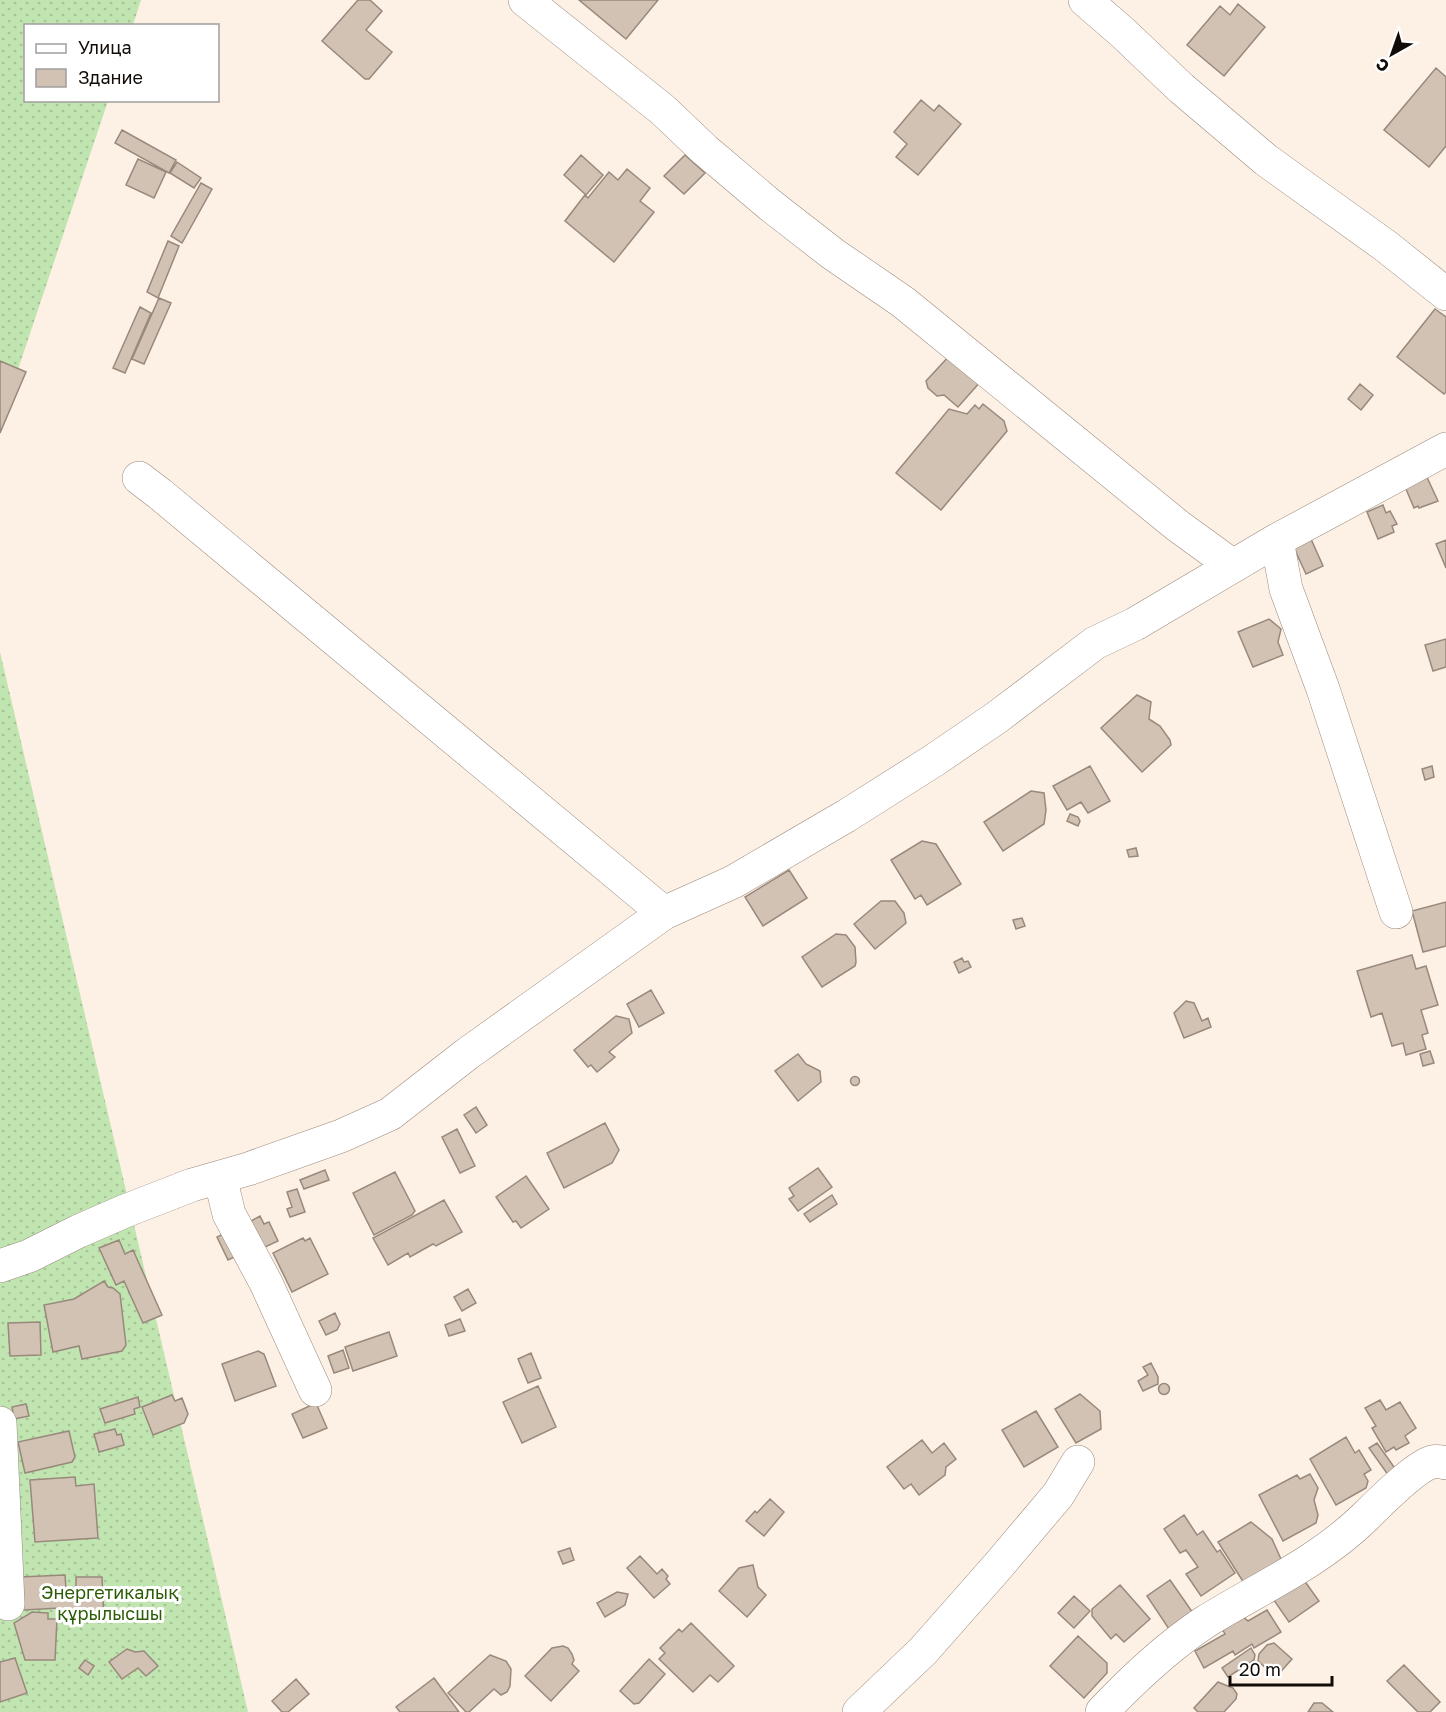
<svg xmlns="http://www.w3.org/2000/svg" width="1446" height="1712" font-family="'Golos Text',sans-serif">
	<defs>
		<pattern id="garden-dots" width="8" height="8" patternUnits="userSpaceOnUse" patternTransform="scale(1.5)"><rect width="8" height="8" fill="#c1e5b0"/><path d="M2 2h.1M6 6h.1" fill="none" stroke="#a5c396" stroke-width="1.8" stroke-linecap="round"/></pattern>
	</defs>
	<rect width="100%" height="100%" fill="#fdf0e4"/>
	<!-- garden -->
	<path fill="url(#garden-dots)" d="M 0,0 L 141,0 L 133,25 L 26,26 L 26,100 L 108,101 L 0,423 Z
		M 0,652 L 248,1712 L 0,1712 Z"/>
	<!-- building -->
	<path fill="#d2c2b4" stroke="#98897c" stroke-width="1.5" d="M 358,0 L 370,0 L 382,11 L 366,30 L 392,52 L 369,79 L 365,79 L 322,41 Z
		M 579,0 L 658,0 L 626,39 Z
		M 1238,4 L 1265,27 L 1224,76 L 1187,45 L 1220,6 L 1230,15 Z
		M 1436,68 L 1446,77 L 1446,146 L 1429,167 L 1384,130 Z
		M 921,100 L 934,111 L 939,105 L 961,124 L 918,175 L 896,157 L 907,144 L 894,132 Z
		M 122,130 L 176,160 L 169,173 L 115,143 Z
		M 581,155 L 603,175 L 586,195 L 564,175 Z
		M 685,155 L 705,173 L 684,194 L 664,176 Z
		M 138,159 L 166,172 L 154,198 L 126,185 Z
		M 177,162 L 201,178 L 194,188 L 170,173 Z
		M 627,169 L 650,188 L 640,201 L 654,212 L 614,262 L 565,221 L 585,195 L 588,198 L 609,172 L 618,180 Z
		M 201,183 L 212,189 L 182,243 L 171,236 Z
		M 168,241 L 179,246 L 158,298 L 147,292 Z
		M 159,298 L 171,303 L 144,364 L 132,359 Z
		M 140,307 L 151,313 L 125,373 L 113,368 Z
		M 1435,309 L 1446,317 L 1446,392 L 1444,394 L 1397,357 Z
		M 951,354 L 981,381 L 958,407 L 944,395 L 937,396 L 928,388 L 926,381 Z
		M 0,361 L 26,372 L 0,433 Z
		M 1360,384 L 1373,395 L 1361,410 L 1348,399 Z
		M 983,404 L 1004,421 L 1007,431 L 941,510 L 896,473 L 949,409 L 967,414 L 975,405 L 979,409 Z
		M 1425,473 L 1438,501 L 1419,508 L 1418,506 L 1414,508 L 1403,482 Z
		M 1383,505 L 1386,513 L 1390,511 L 1397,524 L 1392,526 L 1394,532 L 1378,539 L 1367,512 Z
		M 1311,539 L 1323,566 L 1306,574 L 1294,548 Z
		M 1446,540 L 1446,568 L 1436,544 Z
		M 1269,619 L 1281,629 L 1278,642 L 1283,655 L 1253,667 L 1238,632 Z
		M 1446,639 L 1446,667 L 1433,671 L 1425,645 Z
		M 1137,695 L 1151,702 L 1149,719 L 1160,726 L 1170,740 L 1171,745 L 1142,772 L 1101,728 Z
		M 1090,766 L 1110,801 L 1088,813 L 1081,802 L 1067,810 L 1053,786 Z
		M 1432,766 L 1434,777 L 1425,780 L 1422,769 Z
		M 1031,791 L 1044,793 L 1046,810 L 1044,824 L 1003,851 L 984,822 Z
		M 1070,814 L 1078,817 L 1080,821 L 1078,826 L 1067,821 Z
		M 922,841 L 936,844 L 961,884 L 927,905 L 921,895 L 915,899 L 891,860 Z
		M 1136,848 L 1138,856 L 1129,857 L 1127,850 Z
		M 789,870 L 807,898 L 763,926 L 745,897 Z
		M 881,901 L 895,901 L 904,913 L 906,923 L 875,949 L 854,924 Z
		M 1446,902 L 1446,946 L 1423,952 L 1412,911 Z
		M 1022,918 L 1025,926 L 1016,929 L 1013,920 Z
		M 836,934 L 846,935 L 855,947 L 856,962 L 855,966 L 822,987 L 802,957 Z
		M 1412,955 L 1416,969 L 1426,966 L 1438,1005 L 1421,1010 L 1428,1033 L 1422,1035 L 1426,1049 L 1406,1055 L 1403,1043 L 1392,1046 L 1382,1013 L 1371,1017 L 1357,971 Z
		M 962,958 L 964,962 L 968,961 L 971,967 L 959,973 L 954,962 Z
		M 651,990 L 664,1013 L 639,1027 L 627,1004 Z
		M 1186,1001 L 1194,1003 L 1202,1021 L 1208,1018 L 1211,1027 L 1184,1038 L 1174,1013 Z
		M 616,1016 L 629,1019 L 632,1033 L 609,1052 L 615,1057 L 597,1072 L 591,1065 L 588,1067 L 574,1050 Z
		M 1430,1051 L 1434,1063 L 1423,1066 L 1420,1054 Z
		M 798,1054 L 806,1064 L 820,1071 L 821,1082 L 798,1101 L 775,1071 Z
		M850.5 1081a4.5 4.5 0 1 1 9 0a4.5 4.5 0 1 1-9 0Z
		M 476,1107 L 487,1125 L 476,1133 L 464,1115 Z
		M 605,1123 L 619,1150 L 612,1163 L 564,1188 L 547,1153 Z
		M 457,1129 L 475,1166 L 460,1173 L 442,1137 Z
		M 818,1168 L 832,1187 L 798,1211 L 789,1199 L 794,1196 L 789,1188 Z
		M 325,1170 L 329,1180 L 304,1189 L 300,1180 Z
		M 395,1172 L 415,1211 L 412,1215 L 374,1235 L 353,1193 Z
		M 526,1176 L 549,1209 L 521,1228 L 516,1221 L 513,1222 L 496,1197 Z
		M 297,1189 L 305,1212 L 290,1217 L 287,1209 L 292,1207 L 287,1192 Z
		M 832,1195 L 837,1204 L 810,1222 L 804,1214 Z
		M 444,1200 L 462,1232 L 436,1246 L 433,1244 L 410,1257 L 408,1253 L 388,1265 L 373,1238 Z
		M 260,1216 L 264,1224 L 269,1222 L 278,1241 L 261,1249 L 251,1221 Z
		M 229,1231 L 241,1254 L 228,1260 L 217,1237 Z
		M 303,1238 L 305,1241 L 310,1238 L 328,1274 L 292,1292 L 273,1253 Z
		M 119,1240 L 125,1254 L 133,1250 L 162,1315 L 143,1323 L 124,1281 L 116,1285 L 99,1248 Z
		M 104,1281 L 108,1287 L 113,1288 L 120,1294 L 126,1345 L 122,1351 L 82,1359 L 79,1346 L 53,1352 L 44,1305 L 74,1299 Z
		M 468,1289 L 476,1303 L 462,1311 L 454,1297 Z
		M 335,1313 L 340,1324 L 337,1330 L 326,1335 L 319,1321 Z
		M 460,1319 L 465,1331 L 449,1336 L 445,1325 Z
		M 40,1322 L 41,1355 L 10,1356 L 8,1323 Z
		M 389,1332 L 397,1356 L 353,1371 L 345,1347 Z
		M 343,1350 L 349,1368 L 334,1373 L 328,1356 Z
		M 258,1351 L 264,1354 L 276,1386 L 235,1401 L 222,1364 Z
		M 531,1353 L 541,1378 L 528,1383 L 518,1359 Z
		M 1151,1363 L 1158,1377 L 1158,1384 L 1143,1391 L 1138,1381 L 1148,1375 L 1143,1367 Z
		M1158.5 1389a5.5 5.5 0 1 1 11 0a5.5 5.5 0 1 1-11 0Z
		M 538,1386 L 556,1427 L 522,1443 L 503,1402 Z
		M 1080,1394 L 1100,1411 L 1101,1429 L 1076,1443 L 1055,1409 Z
		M 172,1395 L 175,1401 L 182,1398 L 188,1414 L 184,1423 L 153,1435 L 142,1407 Z
		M 138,1397 L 140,1407 L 134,1409 L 135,1414 L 105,1423 L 100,1409 Z
		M 1380,1400 L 1386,1410 L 1400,1402 L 1416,1428 L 1405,1436 L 1409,1443 L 1396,1450 L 1394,1447 L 1386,1452 L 1372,1428 L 1376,1426 L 1365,1408 Z
		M 316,1403 L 327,1428 L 303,1438 L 292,1414 Z
		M 26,1404 L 29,1416 L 14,1419 L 12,1407 Z
		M 1036,1411 L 1058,1447 L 1024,1467 L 1002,1430 Z
		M 115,1429 L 117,1435 L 121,1434 L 124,1445 L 99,1452 L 94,1434 Z
		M 69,1431 L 75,1457 L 72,1462 L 25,1473 L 18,1442 Z
		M 1346,1437 L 1355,1453 L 1359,1450 L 1371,1470 L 1364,1474 L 1368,1481 L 1366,1488 L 1336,1505 L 1310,1459 Z
		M 922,1440 L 932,1453 L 944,1443 L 956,1459 L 946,1467 L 945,1475 L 919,1495 L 911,1484 L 904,1489 L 887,1467 Z
		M 1377,1443 L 1399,1474 L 1391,1479 L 1369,1448 Z
		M 1310,1474 L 1318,1488 L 1314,1500 L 1318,1515 L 1316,1523 L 1283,1541 L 1259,1495 L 1297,1475 L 1300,1479 Z
		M 75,1477 L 76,1486 L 94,1484 L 98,1538 L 35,1542 L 30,1480 Z
		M 770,1499 L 784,1512 L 764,1536 L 746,1521 L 755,1511 L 757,1513 Z
		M 1184,1515 L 1197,1535 L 1203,1531 L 1217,1552 L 1220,1550 L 1235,1573 L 1201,1596 L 1186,1574 L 1198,1567 L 1186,1550 L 1180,1553 L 1164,1529 Z
		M 1251,1522 L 1272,1539 L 1281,1559 L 1280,1569 L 1244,1583 L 1218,1542 Z
		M 570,1548 L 574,1560 L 563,1564 L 558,1552 Z
		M 640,1556 L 657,1574 L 662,1569 L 668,1576 L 666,1579 L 670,1584 L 654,1598 L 627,1568 Z
		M 753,1565 L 758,1587 L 766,1595 L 747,1617 L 719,1591 L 739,1568 Z
		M 65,1575 L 66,1589 L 76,1589 L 76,1577 L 102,1577 L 104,1620 L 61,1622 L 60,1608 L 23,1610 L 20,1577 Z
		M 1301,1576 L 1319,1601 L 1289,1622 L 1271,1596 Z
		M 1170,1580 L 1193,1613 L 1169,1629 L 1147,1596 Z
		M 1120,1585 L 1150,1619 L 1124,1642 L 1116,1634 L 1111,1639 L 1092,1616 L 1092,1609 Z
		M 617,1592 L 628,1594 L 625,1605 L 605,1617 L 597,1603 Z
		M 1074,1596 L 1090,1611 L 1074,1628 L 1058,1613 Z
		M 1267,1610 L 1281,1632 L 1254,1648 L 1252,1644 L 1235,1655 L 1233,1651 L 1204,1668 L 1195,1651 L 1225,1634 L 1221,1627 L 1241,1615 L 1248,1621 Z
		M 32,1612 L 48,1613 L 48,1619 L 57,1619 L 55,1660 L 25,1660 L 14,1623 Z
		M 691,1623 L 734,1666 L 718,1682 L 710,1675 L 693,1692 L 659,1659 L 665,1653 L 660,1648 L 679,1629 L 682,1632 Z
		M 1078,1636 L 1107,1663 L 1107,1673 L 1084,1698 L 1050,1666 Z
		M 1274,1643 L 1292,1659 L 1276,1677 L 1258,1661 L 1259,1654 L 1267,1645 Z
		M 563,1646 L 568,1648 L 572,1654 L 574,1660 L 572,1664 L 579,1671 L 551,1701 L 525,1676 L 552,1648 Z
		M 1251,1648 L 1255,1655 L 1254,1660 L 1228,1677 L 1222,1668 Z
		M 127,1649 L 135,1652 L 144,1651 L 158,1666 L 146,1676 L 138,1668 L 122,1679 L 109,1662 Z
		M 490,1655 L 506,1661 L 511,1669 L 510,1686 L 507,1692 L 501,1695 L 494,1689 L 469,1712 L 466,1712 L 448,1693 Z
		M 15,1658 L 27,1693 L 0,1702 L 0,1662 Z
		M 649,1659 L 665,1674 L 639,1703 L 634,1704 L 620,1691 Z
		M 85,1660 L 94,1666 L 88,1675 L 79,1668 Z
		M 1404,1665 L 1440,1702 L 1430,1712 L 1418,1712 L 1387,1681 Z
		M 434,1678 L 459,1712 L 400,1712 L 396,1707 Z
		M 296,1679 L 309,1694 L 288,1712 L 282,1712 L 272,1701 Z
		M 1218,1682 L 1233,1688 L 1237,1694 L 1236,1699 L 1224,1712 L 1198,1712 L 1194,1708 Z
		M 1314,1703 L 1322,1703 L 1333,1712 L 1308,1712 Z"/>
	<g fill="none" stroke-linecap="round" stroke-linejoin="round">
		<!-- street casing -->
		<g stroke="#998a7d" stroke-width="34">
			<path id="street" d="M 525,0 L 663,110 L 705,150 L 770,205 L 833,254 L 903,302 L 1178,526 L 1233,566
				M 1085,0 L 1122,32 L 1181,88 L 1266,160 L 1387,247 L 1446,294
				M 139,478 L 160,494 L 664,913
				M 1277,540 L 1286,589 L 1323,689 L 1396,912
				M 220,1177 L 229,1214 L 266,1283 L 315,1390
				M 0,1266 L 29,1256 L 79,1231 L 125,1211 L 192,1185 L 248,1169 L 341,1136 L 390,1114 L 467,1054 L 664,913 L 733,882 L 846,816 L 933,761 L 996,718 L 1095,643 L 1135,624 L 1277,540 L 1446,449
				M 0,1423 L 8,1604
				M 859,1712 L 923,1651 L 998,1566 L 1058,1495 L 1078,1462
				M 1102,1712 C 1134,1678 1166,1648 1205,1622 C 1260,1588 1319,1562 1365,1517 C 1379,1503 1415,1467 1432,1462 C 1436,1461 1442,1462 1446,1463"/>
		</g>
		<!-- street -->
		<use href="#street" stroke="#fff" stroke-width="33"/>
	</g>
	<g text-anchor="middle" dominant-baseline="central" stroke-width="6" stroke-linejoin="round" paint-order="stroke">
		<!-- park labels -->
		<g font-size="18" fill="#2c5d05" stroke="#fff">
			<text x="110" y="1592">Энергетикалық<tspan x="110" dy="21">құрылысшы</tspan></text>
		</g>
	</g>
	<!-- legend -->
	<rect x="24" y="24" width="195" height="78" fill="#ffffff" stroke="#a09e9c" stroke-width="1.5"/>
	<rect x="36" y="44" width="30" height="9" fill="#ffffff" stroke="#a09e9c" stroke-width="1.5"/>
	<text x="78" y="54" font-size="18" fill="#110c07">Улица</text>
	<rect x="36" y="69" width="30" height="18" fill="#d2c2b4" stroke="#a09e9c" stroke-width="1.5"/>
	<text x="78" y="84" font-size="18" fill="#110c07">Здание</text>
	<!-- north arrow -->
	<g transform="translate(1392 54) rotate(220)" stroke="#ffffff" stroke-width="4.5" paint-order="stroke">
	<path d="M0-4.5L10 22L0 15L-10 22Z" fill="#110c07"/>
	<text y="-9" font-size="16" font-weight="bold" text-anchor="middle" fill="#110c07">С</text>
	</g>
	<!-- scale -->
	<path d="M1230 1676v9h102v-9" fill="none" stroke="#110c07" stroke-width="3"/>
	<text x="1239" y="1676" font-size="18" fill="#110c07" stroke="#ffffff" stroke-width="4.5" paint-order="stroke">20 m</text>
</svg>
